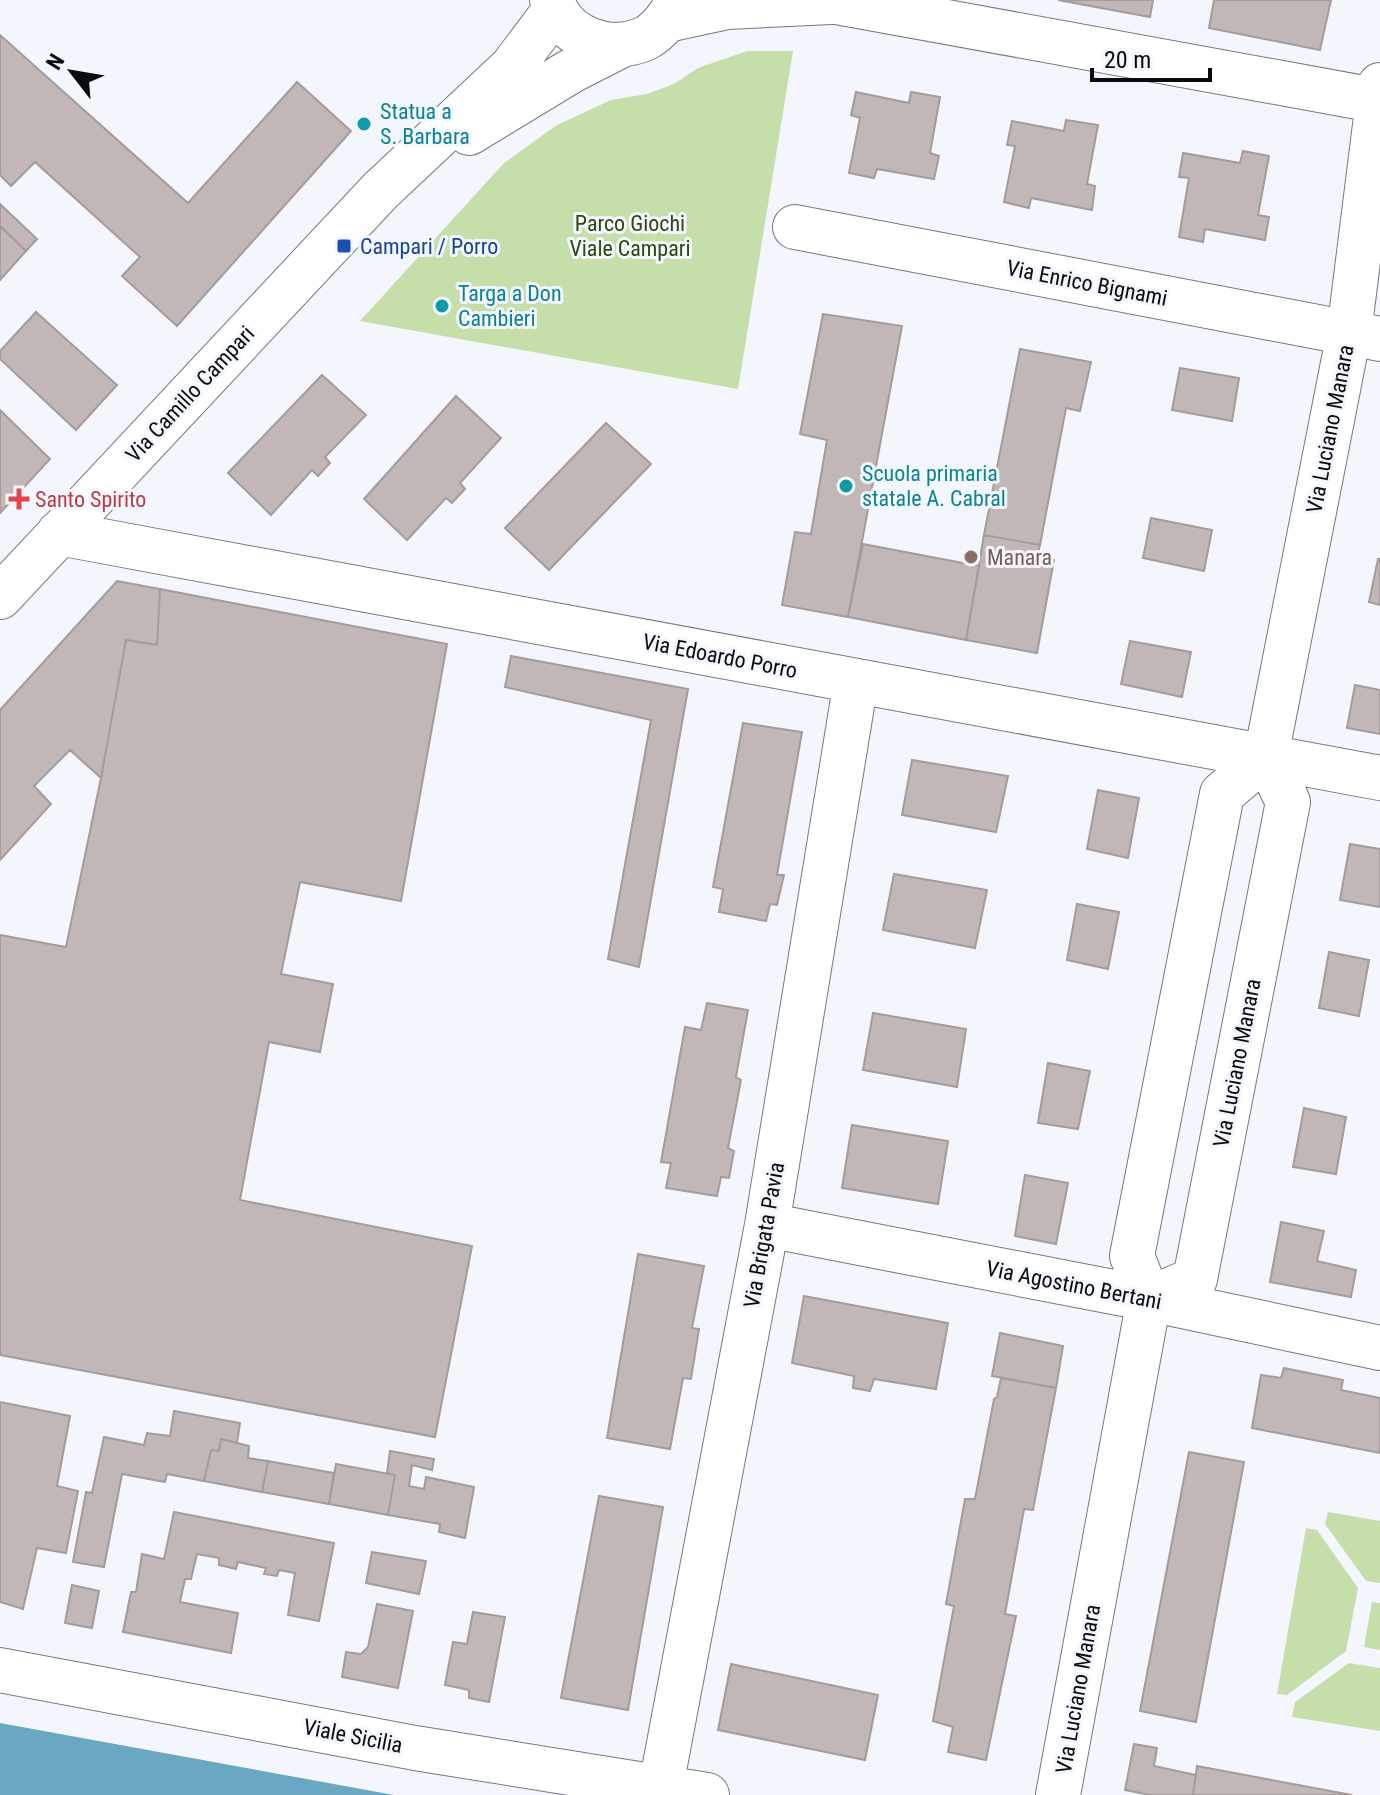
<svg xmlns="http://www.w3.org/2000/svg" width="1380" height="1795" font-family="'Roboto Condensed',sans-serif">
	<rect width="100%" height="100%" fill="#f3f6fd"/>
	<!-- green -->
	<path fill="#c5deaa" d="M 747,51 L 793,51 L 738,389 L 360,321 L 504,163 L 557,125 L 611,100 L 647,94 L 674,84 L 698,68 Z
		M 1328,1512 L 1380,1521 L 1380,1583 L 1366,1581 L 1325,1524 Z
		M 1306,1528 L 1317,1530 L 1358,1588 L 1346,1651 L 1287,1695 L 1277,1694 Z
		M 1372,1602 L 1380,1603 L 1380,1650 L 1364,1647 Z
		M 1349,1663 L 1380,1668 L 1380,1731 L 1292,1717 L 1295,1702 Z"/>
	<!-- water -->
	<path fill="#6aa7c3" d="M 0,1723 L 394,1795 L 0,1795 Z"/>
	<!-- building -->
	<path fill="#c0b7b6" stroke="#a49b9a" stroke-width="2" d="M 1058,0 L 1153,0 L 1150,17 Z
		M 1214,0 L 1331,0 L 1320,50 L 1209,28 Z
		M 0,35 L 188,203 L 297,82 L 351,131 L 177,326 L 122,276 L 140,257 L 35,162 L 11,186 L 0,175 Z
		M 856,92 L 909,103 L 911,92 L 940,97 L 930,153 L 939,156 L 934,179 L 877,169 L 874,178 L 849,173 L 860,118 L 851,115 Z
		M 1066,120 L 1098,125 L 1087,184 L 1095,186 L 1092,210 L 1031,198 L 1029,208 L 1004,202 L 1015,146 L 1007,145 L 1012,121 L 1064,131 Z
		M 1243,151 L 1269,156 L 1258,215 L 1269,217 L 1265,240 L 1205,229 L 1203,242 L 1179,237 L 1189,178 L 1179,177 L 1183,153 L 1240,163 Z
		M 0,204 L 37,239 L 26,251 L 0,226 Z
		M 0,226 L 26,251 L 0,280 Z
		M 36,312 L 117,385 L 76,430 L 0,359 L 0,351 Z
		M 823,314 L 902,326 L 848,617 L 782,605 L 795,532 L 811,534 L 827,440 L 800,434 Z
		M 1020,349 L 1091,362 L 1080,411 L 1066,408 L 1040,545 L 984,535 Z
		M 1180,368 L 1239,378 L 1232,421 L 1172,410 Z
		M 322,375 L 366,415 L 325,457 L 330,463 L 318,476 L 312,470 L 271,515 L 228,473 Z
		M 456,396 L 501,438 L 460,483 L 465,489 L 452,503 L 446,498 L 407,540 L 364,499 Z
		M 0,410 L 50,459 L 0,513 Z
		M 606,423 L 651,464 L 549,570 L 505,528 Z
		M 1151,518 L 1212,530 L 1204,571 L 1143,558 Z
		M 984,535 L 1040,545 L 1037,557 L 1054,560 L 1037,653 L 966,640 Z
		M 863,544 L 979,566 L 966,640 L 848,617 Z
		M 1378,559 L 1380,559 L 1380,605 L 1369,602 Z
		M 117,581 L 160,589 L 157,645 L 126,640 L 101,778 L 70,750 L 34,786 L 51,804 L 0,860 L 0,710 Z
		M 160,589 L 447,644 L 401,901 L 300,882 L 281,974 L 333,984 L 320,1052 L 269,1042 L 240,1200 L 472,1246 L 435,1437 L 0,1355 L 0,935 L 66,947 L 101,778 L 126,640 L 157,645 Z
		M 1130,641 L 1191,652 L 1182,697 L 1121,684 Z
		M 511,656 L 688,689 L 639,967 L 608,959 L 651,720 L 505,687 Z
		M 1355,685 L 1380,690 L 1380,734 L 1347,728 Z
		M 743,723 L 802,732 L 777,875 L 784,875 L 777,905 L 770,904 L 766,921 L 719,912 L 723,889 L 713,887 Z
		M 912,760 L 1008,776 L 996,832 L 902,815 Z
		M 1098,790 L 1139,798 L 1128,858 L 1087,849 Z
		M 1350,844 L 1380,849 L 1380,907 L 1340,900 Z
		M 894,874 L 987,890 L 975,948 L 883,930 Z
		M 1077,904 L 1119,912 L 1108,969 L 1067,960 Z
		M 1329,952 L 1369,960 L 1359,1016 L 1319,1008 Z
		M 707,1003 L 748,1010 L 736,1077 L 741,1080 L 728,1148 L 734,1151 L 729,1178 L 721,1177 L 717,1196 L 666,1188 L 671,1163 L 661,1162 L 685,1027 L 701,1030 Z
		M 873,1013 L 966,1029 L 957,1087 L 863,1070 Z
		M 1048,1063 L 1090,1071 L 1078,1129 L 1038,1123 Z
		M 1304,1108 L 1346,1117 L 1336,1174 L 1293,1167 Z
		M 852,1125 L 948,1141 L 938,1204 L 842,1188 Z
		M 1025,1175 L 1068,1183 L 1056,1244 L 1015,1236 Z
		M 1281,1222 L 1324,1231 L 1317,1261 L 1356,1270 L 1351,1297 L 1270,1282 Z
		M 638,1254 L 704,1266 L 692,1328 L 699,1329 L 691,1379 L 683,1378 L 670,1449 L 607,1438 Z
		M 804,1296 L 948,1323 L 936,1389 L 874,1379 L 870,1391 L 853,1388 L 854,1376 L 792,1363 Z
		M 1000,1333 L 1063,1346 L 1056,1388 L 992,1376 Z
		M 1284,1368 L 1343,1380 L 1341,1390 L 1380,1398 L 1380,1453 L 1252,1428 L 1261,1375 L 1281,1378 Z
		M 1001,1378 L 1056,1388 L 1033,1510 L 1024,1509 L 1005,1614 L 1016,1616 L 986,1760 L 948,1752 L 953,1727 L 933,1721 L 954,1606 L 946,1604 L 965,1499 L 975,1499 L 994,1399 L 997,1397 Z
		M 0,1402 L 70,1416 L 57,1486 L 78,1491 L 66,1553 L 37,1548 L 23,1609 L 0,1602 Z
		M 174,1411 L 240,1423 L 237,1443 L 221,1439 L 219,1451 L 211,1450 L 204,1481 L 167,1474 L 165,1482 L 122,1474 L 104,1567 L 73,1562 L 86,1492 L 92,1493 L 104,1437 L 144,1445 L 147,1433 L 170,1436 Z
		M 221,1439 L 249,1446 L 248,1458 L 268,1461 L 262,1492 L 204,1481 L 211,1450 L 219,1451 Z
		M 390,1451 L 434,1459 L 432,1470 L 412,1465 L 409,1486 L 424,1489 L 426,1477 L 474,1487 L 465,1538 L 439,1532 L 440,1524 L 388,1515 L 395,1475 L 387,1473 Z
		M 1189,1452 L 1244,1462 L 1196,1722 L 1140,1711 Z
		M 268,1461 L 334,1473 L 329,1504 L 262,1492 Z
		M 336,1464 L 395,1475 L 388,1515 L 329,1504 Z
		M 599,1496 L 663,1507 L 628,1710 L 561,1698 Z
		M 174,1512 L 334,1543 L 319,1621 L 288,1615 L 295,1573 L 279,1570 L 277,1576 L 264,1574 L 266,1568 L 238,1562 L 236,1569 L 219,1565 L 219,1558 L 197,1554 L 191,1579 L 185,1579 L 180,1602 L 238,1613 L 231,1653 L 123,1632 L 131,1592 L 136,1592 L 142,1554 L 164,1559 Z
		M 372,1552 L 426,1561 L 419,1594 L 366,1583 Z
		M 72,1585 L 99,1591 L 92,1628 L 65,1623 Z
		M 377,1604 L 413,1611 L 398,1688 L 342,1677 L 346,1652 L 361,1654 L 368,1647 Z
		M 473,1612 L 505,1617 L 489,1702 L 469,1698 L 469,1690 L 445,1685 L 453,1642 L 467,1644 Z
		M 731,1664 L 878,1695 L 865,1760 L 718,1730 Z
		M 1134,1744 L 1157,1748 L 1154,1766 L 1196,1775 L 1193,1795 L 1150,1795 L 1125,1790 Z
		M 1197,1766 L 1352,1795 L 1193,1795 Z"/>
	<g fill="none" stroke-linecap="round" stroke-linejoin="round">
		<!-- minor casing -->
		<g stroke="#75787e" stroke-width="46">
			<path id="minor" d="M 552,0 C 563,38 610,55 646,38 C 661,30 670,15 679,0
				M 826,0 L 1380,101
				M 667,20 L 727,7 L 831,2
				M 469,133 L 571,71 L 622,45
				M 795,227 L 1380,339
				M 59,533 L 1380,778
				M 0,597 L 380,191 L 512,67 L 555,10
				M 767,1225 L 1149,1299 L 1380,1348
				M 1149,1299 L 1195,1279 L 1288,802 L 1266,756 L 1349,333 L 1380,85
				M 0,1670 L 415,1748 L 707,1795
				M 661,1786 L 767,1225 L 856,681
				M 1058,1795 L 1149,1299 L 1132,1256 L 1222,794 L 1266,756"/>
		</g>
		<!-- minor -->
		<use href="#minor" stroke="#fff" stroke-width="44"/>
	</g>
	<!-- markers -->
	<g fill="#0f9aa8" stroke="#f3f6fd" stroke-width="3">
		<circle cx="364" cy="124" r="8"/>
		<circle cx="442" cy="306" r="8"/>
		<circle cx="846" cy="486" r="8"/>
	</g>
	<rect fill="#1a4fb4" stroke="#f3f6fd" stroke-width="3" x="336" y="238" width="16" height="16" rx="4"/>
	<path fill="#e0444e" stroke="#f3f6fd" stroke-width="3" d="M15 487h8v8h8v8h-8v8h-8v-8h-8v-8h8z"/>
	<circle fill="#8d6e63" stroke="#f3f6fd" stroke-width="3" cx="971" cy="557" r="8"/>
	<g text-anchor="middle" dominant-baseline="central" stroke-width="6" stroke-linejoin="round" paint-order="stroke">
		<!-- culture labels -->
		<g font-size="22" fill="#0d838f" stroke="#f3f6fd" text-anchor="start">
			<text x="380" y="111">Statua a<tspan x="380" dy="25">S. Barbara</tspan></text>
			<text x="458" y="293">Targa a Don<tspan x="458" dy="25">Cambieri</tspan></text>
			<text x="862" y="473">Scuola primaria<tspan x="862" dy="25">statale A. Cabral</tspan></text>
		</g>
		<!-- park labels -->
		<g font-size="22" fill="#30460f" stroke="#f3f6fd">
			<text x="630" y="223">Parco Giochi<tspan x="630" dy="25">Viale Campari</tspan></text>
		</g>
		<!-- transit labels -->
		<g font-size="22" fill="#164399" stroke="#f3f6fd" text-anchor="start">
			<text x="360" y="246">Campari / Porro</text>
		</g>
		<!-- street labels -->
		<g font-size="22" fill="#0a0b0e" stroke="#f3f6fd">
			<text transform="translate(1087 283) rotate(11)">Via Enrico Bignami</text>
			<text transform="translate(190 394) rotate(-47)">Via Camillo Campari</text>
			<text transform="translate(1330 429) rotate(-79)">Via Luciano Manara</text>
			<text transform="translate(720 656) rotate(11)">Via Edoardo Porro</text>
			<text transform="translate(1237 1063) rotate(-79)">Via Luciano Manara</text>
			<text transform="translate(764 1235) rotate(-80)">Via Brigata Pavia</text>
			<text transform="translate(1074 1285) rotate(11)">Via Agostino Bertani</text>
			<text transform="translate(1078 1689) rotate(-80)">Via Luciano Manara</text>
			<text transform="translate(353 1736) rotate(11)">Viale Sicilia</text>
		</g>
		<!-- health labels -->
		<g font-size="22" fill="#be3a42" stroke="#f3f6fd" text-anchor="start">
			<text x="35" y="499">Santo Spirito</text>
		</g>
		<!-- education labels -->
		<g font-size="22" fill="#785e54" stroke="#f3f6fd" text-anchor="start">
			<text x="987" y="557">Manara</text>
		</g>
	</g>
	<!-- north arrow -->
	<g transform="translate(72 72) rotate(301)" stroke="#f3f6fd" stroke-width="6" paint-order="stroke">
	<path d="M0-6L14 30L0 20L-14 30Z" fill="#0a0b0e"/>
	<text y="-12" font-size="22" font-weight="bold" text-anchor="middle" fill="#0a0b0e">N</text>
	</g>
	<!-- scale -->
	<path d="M1092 68v12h118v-12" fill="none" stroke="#0a0b0e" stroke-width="4"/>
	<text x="1104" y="68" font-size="24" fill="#0a0b0e" stroke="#f3f6fd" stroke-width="6" paint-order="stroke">20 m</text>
</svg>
